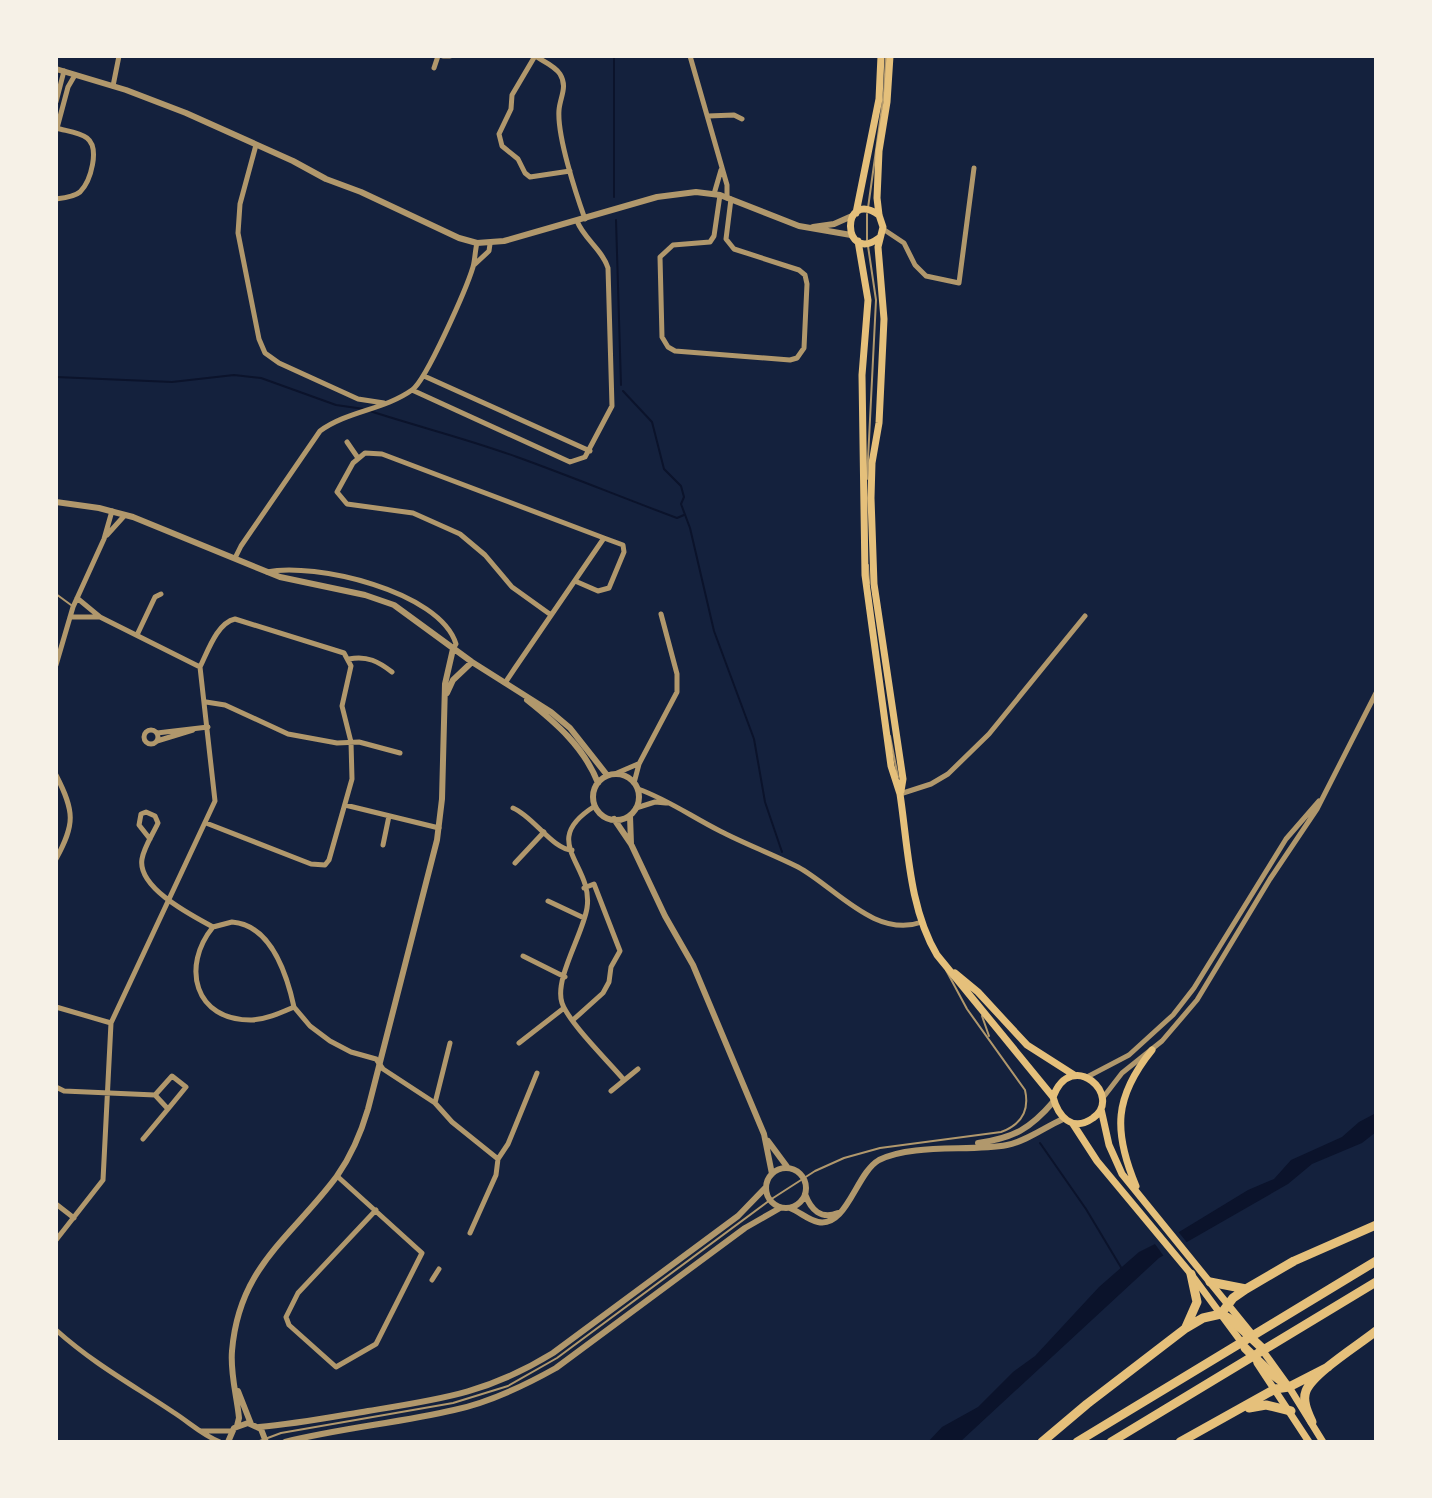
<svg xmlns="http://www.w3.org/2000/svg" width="1432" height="1498" font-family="'Zilla Slab',serif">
	<rect width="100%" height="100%" fill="#14213d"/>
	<!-- water -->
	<path fill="#0b132b" d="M 1376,1113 L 1376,1132 L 1362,1143 L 1312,1164 L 1288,1184 L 1159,1258 L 960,1442 L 928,1442 L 942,1427 L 978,1407 L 1013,1372 L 1035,1356 L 1099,1287 L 1139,1252 L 1179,1232 L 1248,1190 L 1274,1179 L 1291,1160 L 1342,1137 L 1359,1122 Z"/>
	<!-- pier -->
	<path fill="#14213d" d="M 1176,1229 L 1189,1245 L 1166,1259 L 1152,1240 Z"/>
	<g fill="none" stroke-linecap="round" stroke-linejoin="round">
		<!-- stream -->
		<path stroke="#0b132b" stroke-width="2" d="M 614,56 L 614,197
			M 616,220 L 621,385
			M 56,377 L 172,382 L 234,375 L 261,378 L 336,405 L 364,409
			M 623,391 L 652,422 L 664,469 L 681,486 L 684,497 L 681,504 L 690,528 L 714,631 L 754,739 L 765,802 L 782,852
			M 370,411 C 419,427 468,439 517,457 C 570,476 623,498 677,518 L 684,515
			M 1040,1143 L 1086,1209 L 1122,1269"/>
		<!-- service -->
		<path stroke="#b1986c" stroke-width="2" d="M 868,208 L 884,93 L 886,56
			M 867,214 L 867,240
			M 867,479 L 876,300 L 868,246
			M 868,565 L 869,583
			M 56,594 L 71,605
			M 890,736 L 898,777
			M 982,1016 L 989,1036
			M 257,1442 L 281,1433 L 453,1403 L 508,1386 L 557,1358 L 770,1200 L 815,1171 L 844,1158 L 880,1148 L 1001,1132 C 1020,1125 1030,1112 1025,1090 L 967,1009 L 946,970"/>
		<!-- minor -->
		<path stroke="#b1986c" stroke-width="5" d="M 443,56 L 450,56
			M 535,56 L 512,95 L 511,109 L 499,134 L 502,146 L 518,159 L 525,173 L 530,177 L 570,171
			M 535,56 C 543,61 555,66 560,74 C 568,87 560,97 559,110 C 557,136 576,194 585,219
			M 690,56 L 727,185 L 727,198
			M 434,68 L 438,56
			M 113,86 L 119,56
			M 56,102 L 64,71
			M 708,116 L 734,115 L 742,119
			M 56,128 C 66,131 79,132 87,138 C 100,148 91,181 80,192 C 74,197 64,198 56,199
			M 57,128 L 68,87 L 75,75
			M 256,145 L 240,204 L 238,233 L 259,339 L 265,353 L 279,363 L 358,399 L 384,403
			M 714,194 L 721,170
			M 720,195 L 714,236 L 710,242 L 673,245 L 660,257 L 662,337 L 668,347 L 675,351 L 790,360 L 797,358 L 804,348 L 807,284 L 805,275 L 799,270 L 734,249 L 726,239 L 731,199
			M 883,229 L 904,243 L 915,265 L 926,276 L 959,283 L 974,168
			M 474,265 L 489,251 L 490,244
			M 424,376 L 590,451
			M 412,390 L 570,462 L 585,457 L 612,406 L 608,268 C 602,249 584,239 577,221
			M 347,442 L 358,458
			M 107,535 L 125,515
			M 235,558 L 241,546 L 320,431 C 347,411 384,410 412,390 C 426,381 467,287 473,267 C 475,260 475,251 477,243
			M 267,572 C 314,562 440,591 456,644 L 453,649
			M 551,615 L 512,587 L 485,555 L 460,534 L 413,513 L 347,504 L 337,492 L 353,463 L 365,453 L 382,454 L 604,538
			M 70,617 L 99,617
			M 137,635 L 155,597 L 161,594
			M 349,659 C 367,655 379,662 392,672
			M 56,665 L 73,607 L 104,539 L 112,511
			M 200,667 C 208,651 217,623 235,619 L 344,653 L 351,666 L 342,706 L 351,742 L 352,779 L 329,860 L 325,865 L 311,864 L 206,823
			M 505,683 L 515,668 L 604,538 L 623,545 L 624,552 L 609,588 L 598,591 L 575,581
			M 206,702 L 225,705 L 288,734 L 337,743 L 359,742 L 400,753
			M144 737a7 7 0 1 1 14 0a7 7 0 1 1-14 0Z
			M 157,733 L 208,727
			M 157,741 L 193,730
			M 617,773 L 638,764
			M 56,775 C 75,812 75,824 56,859
			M 634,783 L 639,764 L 677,692 L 677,674 L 661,614
			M 638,789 C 667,799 692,817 720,831 C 745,844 772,854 798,867 C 835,887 875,939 922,922
			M 900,794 L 931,784 L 948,774 L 989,734 L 1085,616
			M 345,805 L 439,828
			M 595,806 C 537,842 594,864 587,908 C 583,934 554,979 562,1003 C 569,1023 609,1062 624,1080
			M 513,808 C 533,816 553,850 572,850
			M 636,808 L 655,802 L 666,803
			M 150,839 L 139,825 L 141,814 L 146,812 L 155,816 L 158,823 C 153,834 144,847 142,859 C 137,888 193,916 213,927
			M 383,845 L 389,816
			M 515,863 L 544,832
			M 548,901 L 584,918
			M 232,922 C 271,925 287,975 294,1007 C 280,1013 267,1019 252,1020 C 194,1021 181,966 213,927 Z
			M 523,956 L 565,977
			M 56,1007 L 111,1023
			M 294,1007 L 310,1026 L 330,1041 L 351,1052 L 376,1059 L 383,1069 L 435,1103 L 452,1122 L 498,1159
			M 573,1020 L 603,993 L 609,982 L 611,967 L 620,951 L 594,884 L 584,888
			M 519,1043 L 564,1008
			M 172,1076 L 186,1087 L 168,1109 L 155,1095 Z
			M 1087,1077 L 1129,1055 L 1173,1015 L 1194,988 L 1286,839 L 1319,801
			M 56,1087 L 64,1091 L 155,1095
			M 611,1091 L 638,1069
			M 1102,1099 L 1122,1073 L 1162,1041 L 1197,1000 L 1270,879 L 1317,809 L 1376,693
			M 435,1103 L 450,1043
			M 143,1139 L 168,1109
			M 337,1176 L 422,1253 L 376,1344 L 336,1367 L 289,1325 L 286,1317 L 298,1293 L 376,1210
			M 56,1204 L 74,1218
			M 470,1233 L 496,1175 L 498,1159 L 508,1144 L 537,1073
			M 56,1240 L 103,1180 L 111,1023 L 215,801 L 200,667 L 100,617 L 77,598
			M 432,1280 L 439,1269
			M 56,1330 C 94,1364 131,1384 173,1412 C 189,1422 202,1435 220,1442
			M 201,1431 L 232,1431"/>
		<!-- tertiary -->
		<path stroke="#b1986c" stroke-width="6" d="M 56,69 L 126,90 L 186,113 L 293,161 L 326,179 L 361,192 L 459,238 L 477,243 L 504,241 L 657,197 L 696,192 L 720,195 L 799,226 L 851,235
			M 813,227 L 834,224 L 852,216
			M 56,502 L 99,508 L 133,517 L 280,577 L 365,595 L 394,605 L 472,662 L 551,712 L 570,728 L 607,775
			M 447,693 L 453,680 L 472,662
			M 527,700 C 556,723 584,747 598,783
			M593 797a23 23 0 1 1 46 0a23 23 0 1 1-46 0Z
			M 630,816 L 631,844
			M 614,819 L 631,844 L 665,916 L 693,965 L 764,1134 L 772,1174
			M 768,1141 L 788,1168
			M 978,1143 C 1014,1138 1030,1129 1054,1101
			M766 1188a20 20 0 1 1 40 0a20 20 0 1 1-40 0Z
			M 805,1194 C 811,1210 821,1220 838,1213
			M 790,1208 C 800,1212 808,1220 818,1222 C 847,1228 856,1173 879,1160 C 913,1143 970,1152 1007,1145 C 1027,1141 1045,1127 1063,1119
			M 238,1391 L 251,1424
			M 237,1426 L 239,1418 C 237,1396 230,1374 232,1351 C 239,1266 291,1238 337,1176 C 351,1156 361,1133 368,1109 L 437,840 L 442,799 L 445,684 L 453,649
			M 259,1427 C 296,1424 332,1417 368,1411 C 442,1399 488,1393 553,1353 L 738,1216 L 766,1187
			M 228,1442 L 234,1428 L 248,1423 L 261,1429 L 266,1442
			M 285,1442 C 341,1428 398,1423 454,1410 C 491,1402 524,1386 556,1368 L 745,1228 L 780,1208"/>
		<!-- primary -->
		<path stroke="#e5c07b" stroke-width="7" d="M 890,56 L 887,102 L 879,151 L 877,198 L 879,215 L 883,227 L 878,247 L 884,319 L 879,423 L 872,463 L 871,498 L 874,584 L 903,779 L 901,791
			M 856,213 L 879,99 L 881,56
			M 879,215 C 840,188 842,265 879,238
			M 858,241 L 868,300 L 862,375 L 865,575 L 891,766 L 900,794 C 908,847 909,908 937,955 L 1053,1097 C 1058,1116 1072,1133 1093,1118 C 1124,1097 1072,1047 1053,1097
			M 955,973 L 978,992 L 1027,1045 L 1074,1075
			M 1101,1109 L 1109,1145 L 1122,1174 L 1251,1333
			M 1073,1124 L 1097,1161 L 1191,1274 L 1245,1347
			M 1136,1186 C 1113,1131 1114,1097 1152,1050
			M 1260,1347 L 1289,1387 L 1323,1442
			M 1257,1363 L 1309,1442"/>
		<!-- motorway -->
		<path stroke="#e5c07b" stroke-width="9" d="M 1210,1282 L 1246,1289 L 1294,1261 L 1376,1225
			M 1221,1314 L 1232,1320 L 1262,1348
			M 1186,1327 L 1197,1302 L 1191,1274
			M 1245,1348 L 1273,1375 L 1289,1387
			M 1249,1408 L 1266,1405 L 1291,1411
			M 1312,1422 C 1308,1413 1302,1401 1306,1391 C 1313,1373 1360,1344 1376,1331
			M 1042,1442 L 1087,1404 L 1186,1328 L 1203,1318 L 1221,1314 L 1233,1298 L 1246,1289
			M 1077,1442 L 1376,1261
			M 1111,1442 L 1376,1282
			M 1180,1442 L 1275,1389 L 1289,1387 L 1328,1367"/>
	</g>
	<!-- border -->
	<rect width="1432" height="1498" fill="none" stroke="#f6f1e7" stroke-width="116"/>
</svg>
